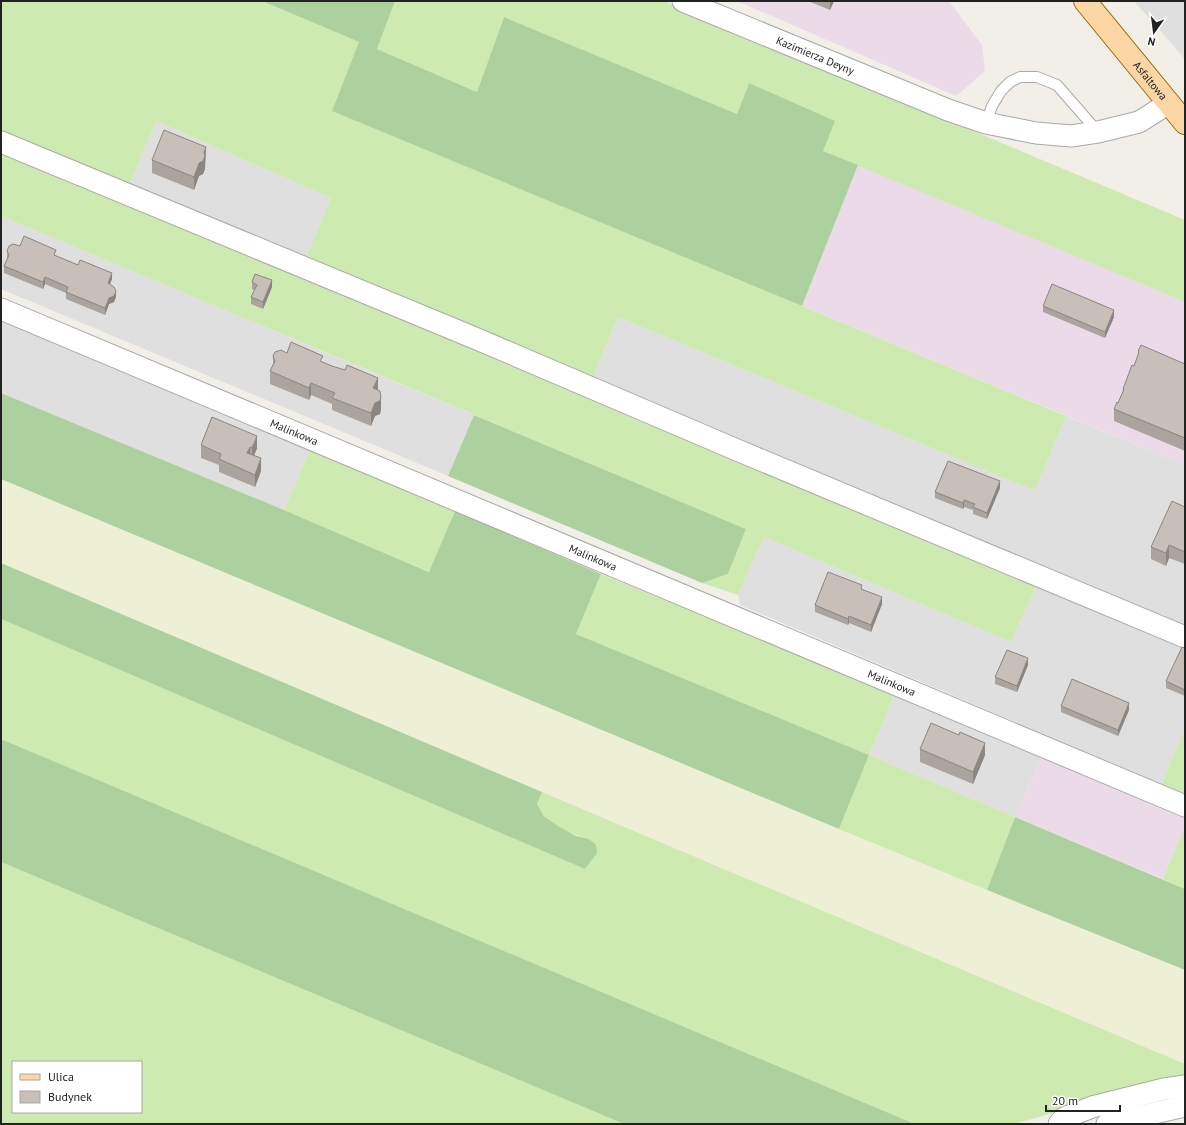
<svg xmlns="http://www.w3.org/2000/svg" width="1186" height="1125" font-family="'PT Sans',sans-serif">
	<rect width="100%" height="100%" fill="#f2efe9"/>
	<!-- residential -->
	<path fill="#e0dfdf" d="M 1134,1 L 1185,1 L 1185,59 Z
		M 156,121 L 331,198 L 304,262 L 128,188 Z
		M 1,216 L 474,415 L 448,476 L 1,289 Z
		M 618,317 L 1035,491 L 1066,416 L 1185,465 L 1185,631 L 1176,627 L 1163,614 L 1145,615 L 591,381 Z
		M 1,319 L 310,450 L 284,510 L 1,393 Z
		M 764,537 L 1011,642 L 1037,584 L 1185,645 L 1185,727 L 1162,784 L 740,605 L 738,595 Z
		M 895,694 L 1041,757 L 1015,817 L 869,755 Z"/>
	<!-- industrial -->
	<path fill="#ebdbe8" d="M 737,1 L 949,1 L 982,45 L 985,71 L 956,96 Z
		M 858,165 L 1185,302 L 1185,465 L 802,306 Z
		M 1041,757 L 1185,818 L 1185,826 L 1163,879 L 1015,817 Z"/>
	<!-- farmland -->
	<path fill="#eef0d5" d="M 1,479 L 987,890 L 1185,970 L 1185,1064 L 1,563 Z"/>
	<!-- grass -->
	<path fill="#cdebb0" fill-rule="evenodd" d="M 1,1 L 262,1 L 359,42 L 333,111 L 1066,416 L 1035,491 L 618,317 L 591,381 L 304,262 L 331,198 L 156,121 L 128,188 L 1,134 Z
		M 395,1 L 664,1 L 1185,220 L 1185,302 L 823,151 L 749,83 L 737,114 L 504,17 L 477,92 L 377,49 Z
		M 1,150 L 1037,584 L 1011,642 L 764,537 L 738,595 L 702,583 L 728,574 L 746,529 L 1,216 Z
		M 310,450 L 455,511 L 430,572 L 284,510 Z
		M 601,574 L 895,694 L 869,755 L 1015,817 L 987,890 L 839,829 L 869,755 L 576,634 Z
		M 1,619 L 585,869 L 589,839 C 576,836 552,826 544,815 C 541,812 539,807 537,804 L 542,792 L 1185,1064 L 1185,1079 L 1120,1094 L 1014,1124 L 915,1124 L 1,739 Z
		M 1185,727 L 1185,794 L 1162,784 Z
		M 1185,826 L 1185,889 L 1163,879 Z
		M 1,862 L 624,1124 L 1,1124 ZM 13,1062 L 141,1062 L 141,1112 L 13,1112 Z"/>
	<!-- forest -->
	<path fill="#add19e" d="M 262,1 L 395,1 L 377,49 L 477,92 L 504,17 L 737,114 L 749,83 L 835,121 L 823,151 L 858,165 L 802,306 L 332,111 L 359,42 Z
		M 1,393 L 284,510 L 429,572 L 455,511 L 601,574 L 576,634 L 869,755 L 839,829 L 1,479 Z
		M 474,415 L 746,529 L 728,574 L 702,583 L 448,476 Z
		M 1,563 L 542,792 L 537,804 L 544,816 L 558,826 L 576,836 L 589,839 L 596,845 L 597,853 L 585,869 L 1,619 Z
		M 1,739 L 915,1124 L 624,1124 L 1,862 Z
		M 1015,817 L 1185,889 L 1185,970 L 987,890 Z"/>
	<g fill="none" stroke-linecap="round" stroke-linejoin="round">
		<!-- service casing -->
		<g stroke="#a9a9a9" stroke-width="12">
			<path id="service" d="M 986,123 L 992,106 L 1001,91 L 1010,82 L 1020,77 L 1037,77 L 1057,85 L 1098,132"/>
		</g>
		<!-- minor casing -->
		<g stroke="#a9a9a9" stroke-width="23">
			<g id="minor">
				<path id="s1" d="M 683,1 L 948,110 L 986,123 L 1036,133 L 1071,136 L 1098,132 L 1139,122 L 1169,103"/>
				<path d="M 1,142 L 477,339 L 737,450 L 1185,637"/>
				<path id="s2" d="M 1,309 L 1185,806"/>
				<path d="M 1059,1124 L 1064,1118 L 1092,1107 L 1164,1089 L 1185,1086"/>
				<path d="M 1107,1124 L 1185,1106"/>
			</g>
		</g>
		<!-- primary casing -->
		<g stroke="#a06b00" stroke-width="24">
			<g id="primary">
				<path id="s3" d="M 1085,1 L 1185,123"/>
			</g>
		</g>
		<!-- service -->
		<use href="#service" stroke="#fff" stroke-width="10"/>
		<!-- minor -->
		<use href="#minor" stroke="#fff" stroke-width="21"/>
		<!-- primary -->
		<use href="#primary" stroke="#fcd6a4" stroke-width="22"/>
	</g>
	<!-- wall -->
	<path fill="#aba49e" d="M 808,1 L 834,1 L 830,10 Z
		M 206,147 L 205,169 L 203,174 L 199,176 L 194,190 L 152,173 L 152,160 Z
		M 20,246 L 56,256 L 112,279 L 110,284 L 116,297 L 114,302 L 109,304 L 105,315 L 66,299 L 66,293 L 45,284 L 43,289 L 4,273 L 4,266 L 7,259 L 7,251 Z
		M 252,282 L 272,287 L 263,309 L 251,304 L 251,297 L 254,290 L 252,289 Z
		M 1043,306 L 1114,317 L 1105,338 L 1043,312 Z
		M 1138,351 L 1185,364 L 1185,451 L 1114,421 L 1114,409 L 1118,403 L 1123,392 L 1123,389 L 1134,366 L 1138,355 Z
		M 287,353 L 323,362 L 378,390 L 381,409 L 380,414 L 375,416 L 371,426 L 332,410 L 332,404 L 311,395 L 309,400 L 270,384 L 270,371 L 273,364 L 273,356 Z
		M 212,417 L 257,448 L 254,456 L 261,471 L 255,487 L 219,472 L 219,465 L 201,458 L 201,445 Z
		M 1000,488 L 987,519 L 973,514 L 973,510 L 964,507 L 963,509 L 935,498 L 935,492 Z
		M 1185,507 L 1185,564 L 1169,558 L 1166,566 L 1151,559 L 1151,547 Z
		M 862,589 L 882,604 L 871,632 L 849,623 L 848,625 L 815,612 L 815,605 Z
		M 1185,648 L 1185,696 L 1166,688 L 1166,681 Z
		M 1028,665 L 1017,692 L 995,684 L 995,677 Z
		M 1061,706 L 1129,710 L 1118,736 L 1061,712 Z
		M 920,749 L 985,755 L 973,784 L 920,762 Z"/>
	<!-- shaded-wall -->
	<path fill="#8b8681" d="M 830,1 L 834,1 L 830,10 Z
		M 206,147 L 205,169 L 203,174 L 199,176 L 194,190 L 194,177 Z
		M 112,273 L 112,279 L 108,289 L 108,283 Z
		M 45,277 L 45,284 L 43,289 L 43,282 Z
		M 272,280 L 272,287 L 263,309 L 263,302 Z
		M 116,291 L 116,297 L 114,302 L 109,304 L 105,315 L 105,308 L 109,298 Z
		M 1114,310 L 1114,317 L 1105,338 L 1105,332 Z
		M 378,378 L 378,390 L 373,388 Z
		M 311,383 L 311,395 L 309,400 L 309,388 Z
		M 381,397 L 381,409 L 380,414 L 375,416 L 371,426 L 371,413 L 375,403 Z
		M 257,436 L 257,448 L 252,460 L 252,448 Z
		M 250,447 L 250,460 L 247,453 Z
		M 261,458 L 261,471 L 255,487 L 255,475 Z
		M 1000,481 L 1000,488 L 987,519 L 987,513 Z
		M 964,500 L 964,507 L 963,509 L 963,503 Z
		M 1169,545 L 1169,558 L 1166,566 L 1166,553 Z
		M 882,597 L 882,604 L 871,632 L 871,625 Z
		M 849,616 L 849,623 L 848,625 L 848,619 Z
		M 1028,658 L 1028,665 L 1017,692 L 1017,686 Z
		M 1129,703 L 1129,710 L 1118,736 L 1118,730 Z
		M 985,743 L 985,755 L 973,784 L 973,772 Z"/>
	<!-- building -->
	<path fill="#c7bfb8" stroke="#8b8681" d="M 164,130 L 206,147 L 204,152 L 205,156 L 203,161 L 199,163 L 194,177 L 152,160 Z
		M 24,236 L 56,250 L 54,255 L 78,265 L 80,260 L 112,273 L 108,283 L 114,287 L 116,291 L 114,296 L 109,298 L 105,308 L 66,292 L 68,287 L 45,277 L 43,282 L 4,266 L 9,255 L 7,251 L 9,246 L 13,244 L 20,246 Z
		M 255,274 L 272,280 L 263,302 L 251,297 L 257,285 L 252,282 Z
		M 1052,284 L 1114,310 L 1105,332 L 1043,306 Z
		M 291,342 L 323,356 L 320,361 L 332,366 L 345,370 L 347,365 L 378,378 L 373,388 L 380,391 L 381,397 L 380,401 L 375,403 L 371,413 L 332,398 L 335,393 L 311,383 L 309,388 L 270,371 L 275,361 L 273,356 L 275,352 L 281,350 L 287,353 Z
		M 1141,345 L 1185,364 L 1185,438 L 1114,409 L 1117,402 L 1118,403 L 1124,389 L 1123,389 L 1132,365 L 1134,366 L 1139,352 L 1138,351 Z
		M 212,417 L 257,436 L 252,448 L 250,447 L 247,453 L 261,458 L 255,475 L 219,459 L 221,454 L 201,445 Z
		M 948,461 L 1000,481 L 987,513 L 973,507 L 975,504 L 964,500 L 963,503 L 935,492 Z
		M 1172,501 L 1185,507 L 1185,552 L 1169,545 L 1166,553 L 1151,547 Z
		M 828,572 L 862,585 L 861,589 L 882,597 L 871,625 L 849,616 L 848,619 L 815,605 Z
		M 1182,647 L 1185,648 L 1185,690 L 1166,681 Z
		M 1007,650 L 1028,658 L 1017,686 L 995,677 Z
		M 1072,679 L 1129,703 L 1118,730 L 1061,706 Z
		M 931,723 L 959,735 L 960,732 L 985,743 L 973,772 L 920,749 Z"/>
	<g text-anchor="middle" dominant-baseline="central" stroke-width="3.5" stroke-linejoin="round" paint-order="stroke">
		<!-- street labels -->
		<g font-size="11" fill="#222" stroke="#fff">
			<text stroke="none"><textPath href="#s1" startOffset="143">Kazimierza Deyny</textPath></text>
			<text stroke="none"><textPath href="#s3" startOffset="103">Asfaltowa</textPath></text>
			<text stroke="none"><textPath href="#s2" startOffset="318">Malinkowa</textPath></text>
			<text stroke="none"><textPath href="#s2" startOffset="642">Malinkowa</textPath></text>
			<text stroke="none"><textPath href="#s2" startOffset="966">Malinkowa</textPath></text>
		</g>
	</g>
	<!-- border -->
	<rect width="1186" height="1125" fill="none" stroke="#222222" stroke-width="4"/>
	<!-- legend -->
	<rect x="12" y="1061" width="130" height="52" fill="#ffffff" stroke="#a7a7a7"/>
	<rect x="20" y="1074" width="20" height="6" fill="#fcd6a4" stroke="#a7a7a7"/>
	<text x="48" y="1081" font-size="12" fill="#222222">Ulica</text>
	<rect x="20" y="1091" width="20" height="12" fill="#c7bfb8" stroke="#a7a7a7"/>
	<text x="48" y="1101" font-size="12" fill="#222222">Budynek</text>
	<!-- north arrow -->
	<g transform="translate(1154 32) rotate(194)" stroke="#ffffff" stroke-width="3" paint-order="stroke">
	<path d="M0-3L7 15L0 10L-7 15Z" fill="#222222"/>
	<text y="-6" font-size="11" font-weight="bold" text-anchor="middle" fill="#222222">N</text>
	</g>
	<!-- scale -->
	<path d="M1046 1105v6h74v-6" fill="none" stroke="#222222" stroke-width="2"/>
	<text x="1052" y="1105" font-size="12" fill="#222222" stroke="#ffffff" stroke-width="3" paint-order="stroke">20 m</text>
</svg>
